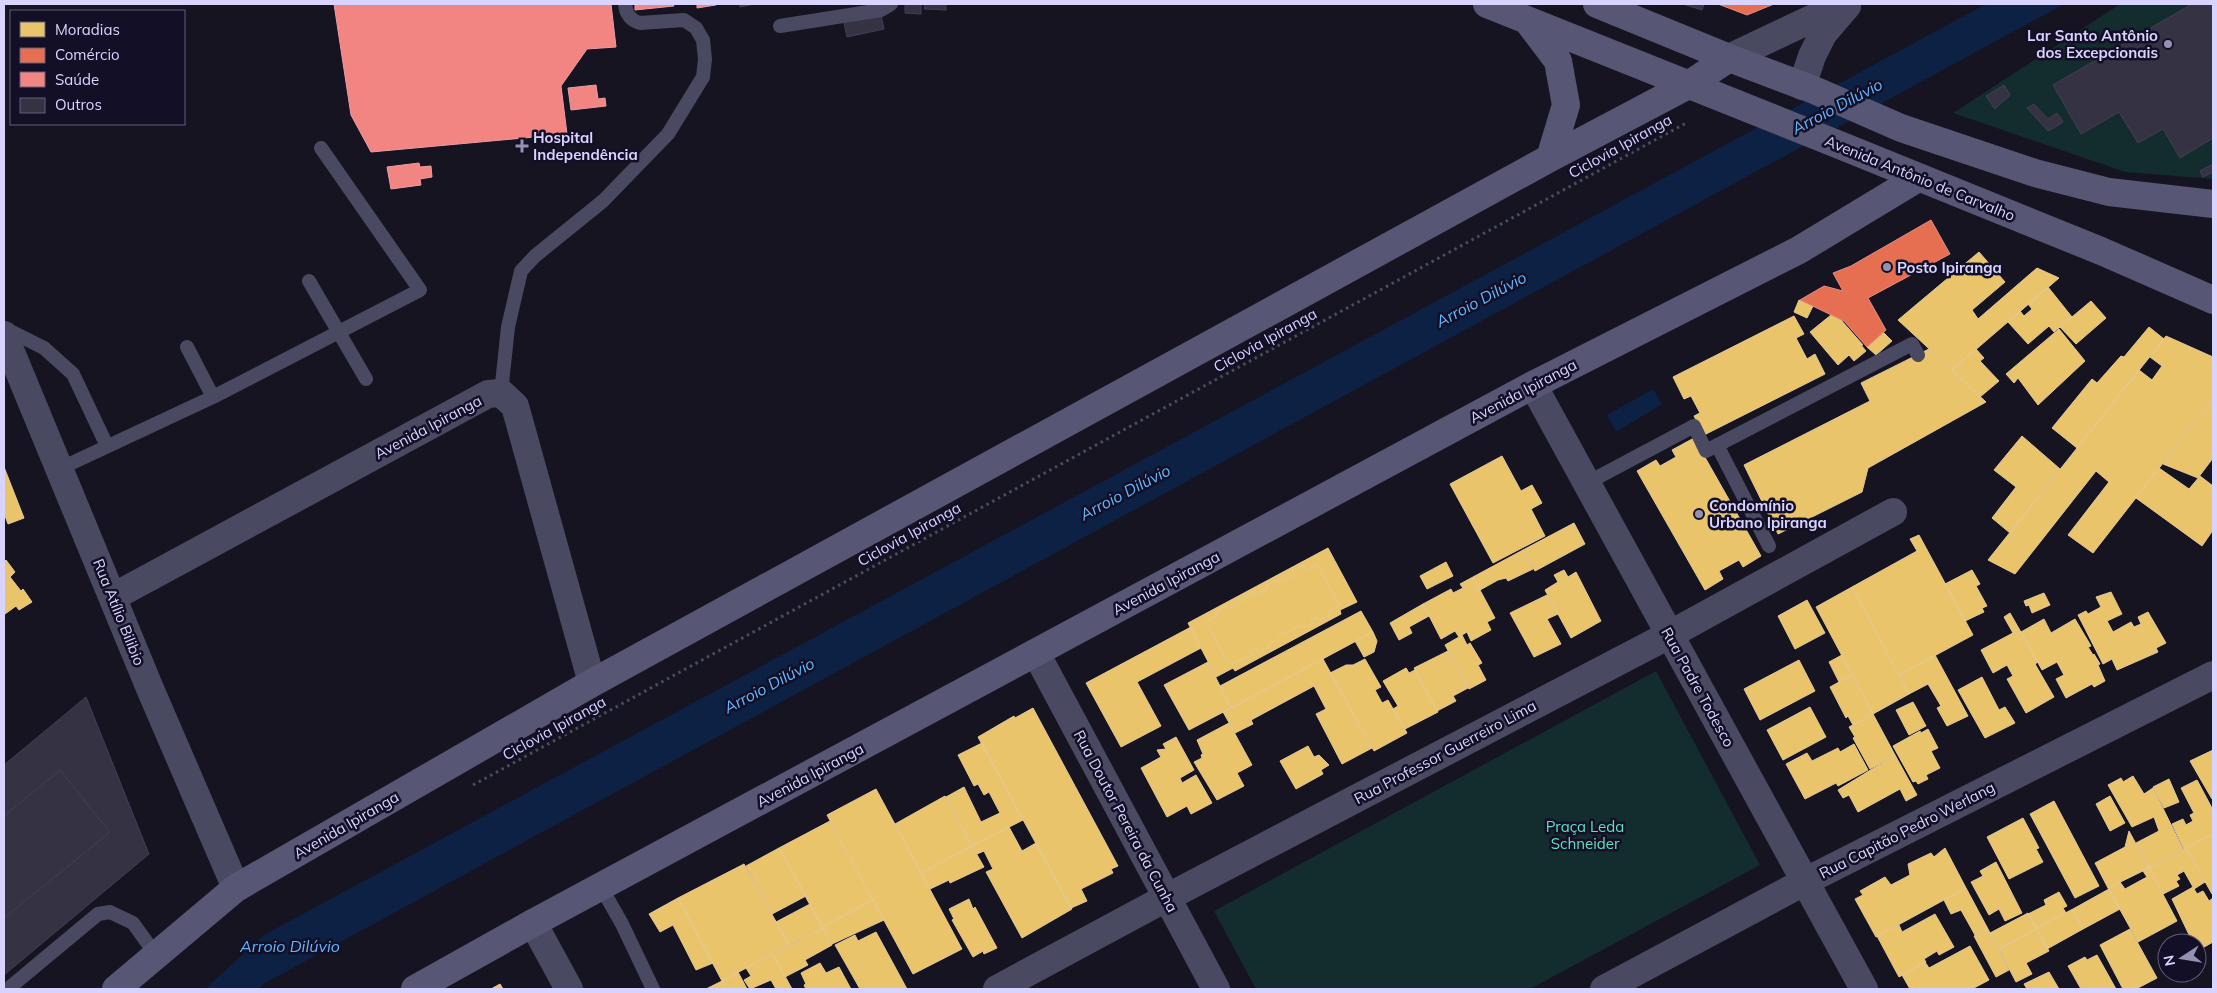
<svg xmlns="http://www.w3.org/2000/svg" width="2217" height="993" font-family="Mulish,sans-serif">
	<rect width="100%" height="100%" fill="#161421"/>
	<!-- green -->
	<path fill="#132c2d" d="M 2120,4 L 2213,4 L 2213,179 L 2125,172 L 1953,113 Z
		M 1656,671 L 1760,865 L 1530,989 L 1256,989 L 1214,911 Z"/>
	<!-- water -->
	<path fill="#0d2144" d="M 1986,4 L 2064,4 L 265,983 L 258,989 L 205,989 L 264,935 Z
		M 1653,389 L 1662,404 L 1616,432 L 1607,415 Z"/>
	<!-- homes -->
	<path fill="#e9c46a" stroke="#e4c997" d="M 1979,252 L 2005,282 L 1972,310 L 1978,319 L 2037,268 L 2059,278 L 1952,370 L 1898,320 Z
		M 2048,287 L 2072,317 L 2054,332 L 2049,326 L 2028,344 L 2008,322 L 2020,311 L 2024,316 L 2032,309 L 2028,304 Z
		M 1799,300 L 1813,306 L 1807,318 L 1794,312 Z
		M 2091,301 L 2106,318 L 2076,344 L 2060,327 Z
		M 1831,315 L 1841,320 L 1863,345 L 1861,345 L 1866,351 L 1854,361 L 1849,355 L 1838,365 L 1810,332 Z
		M 1794,316 L 1804,334 L 1796,338 L 1807,359 L 1815,354 L 1825,374 L 1704,435 L 1694,416 L 1700,413 L 1691,396 L 1684,399 L 1673,377 Z
		M 2149,327 L 2164,339 L 2077,448 L 2052,428 L 2092,379 L 2097,383 L 2121,356 L 2124,357 Z
		M 2059,329 L 2085,361 L 2038,405 L 2018,378 L 2014,383 L 2006,374 Z
		M 1883,332 L 1892,341 L 1876,355 L 1867,347 Z
		M 2166,336 L 2213,357 L 2213,399 L 2093,553 L 2068,535 L 2109,482 L 2096,471 L 2015,574 L 1988,560 L 2139,370 L 2152,380 L 2162,366 L 2150,357 Z
		M 1929,349 L 1986,402 L 1868,468 L 1862,492 L 1778,534 L 1744,465 L 1870,401 L 1861,383 Z
		M 1976,349 L 1984,358 L 1980,361 L 1999,381 L 1980,397 L 1952,370 Z
		M 2213,399 L 2213,458 L 2198,478 L 2163,464 Z
		M 2022,436 L 2060,469 L 2010,533 L 1992,518 L 2016,487 L 1994,470 Z
		M 1694,438 L 1761,556 L 1743,567 L 1739,560 L 1719,571 L 1723,579 L 1705,590 L 1637,471 L 1656,460 L 1660,466 L 1676,457 L 1672,450 Z
		M 1502,456 L 1521,491 L 1532,485 L 1542,503 L 1531,509 L 1545,536 L 1493,563 L 1450,484 Z
		M 4,467 L 24,518 L 8,524 L 4,513 Z
		M 2159,468 L 2189,489 L 2200,476 L 2213,486 L 2213,530 L 2202,546 L 2136,498 Z
		M 1574,523 L 1585,544 L 1535,571 L 1523,550 Z
		M 1919,535 L 1973,635 L 1899,675 L 1852,587 L 1917,551 L 1910,539 Z
		M 1328,548 L 1357,602 L 1340,610 L 1341,614 L 1235,671 L 1233,668 L 1216,677 L 1188,623 Z
		M 1523,550 L 1533,569 L 1508,581 L 1506,578 L 1498,580 L 1480,590 L 1473,577 Z
		M 6,560 L 15,572 L 10,577 L 21,591 L 23,589 L 32,602 L 19,610 L 16,606 L 5,614 L 4,562 Z
		M 1446,562 L 1453,576 L 1427,589 L 1420,576 Z
		M 1317,564 L 1340,606 L 1328,611 L 1330,615 L 1319,620 L 1317,617 L 1311,620 L 1313,623 L 1302,628 L 1301,625 L 1277,637 L 1278,640 L 1268,644 L 1270,647 L 1258,652 L 1256,648 L 1250,651 L 1253,655 L 1229,664 L 1205,621 L 1217,616 L 1215,612 L 1226,606 L 1228,609 L 1244,601 L 1242,598 L 1252,592 L 1254,595 L 1268,588 L 1266,585 L 1276,580 L 1278,582 L 1295,575 L 1292,571 L 1303,565 L 1306,570 Z
		M 1564,570 L 1568,577 L 1576,572 L 1601,621 L 1571,638 L 1545,590 L 1558,582 L 1554,575 Z
		M 1972,570 L 1980,584 L 1976,586 L 1987,606 L 1982,608 L 1984,612 L 1965,621 L 1945,584 Z
		M 1473,577 L 1495,618 L 1487,622 L 1491,630 L 1471,641 L 1467,632 L 1462,635 L 1467,645 L 1470,643 L 1482,663 L 1478,665 L 1486,680 L 1469,689 L 1445,645 L 1459,637 L 1455,631 L 1441,639 L 1423,604 L 1451,589 L 1453,593 L 1463,588 L 1460,584 Z
		M 1852,587 L 1909,694 L 1873,714 L 1816,607 Z
		M 2111,592 L 2122,614 L 2107,621 L 2113,632 L 2131,622 L 2134,627 L 2141,624 L 2138,617 L 2148,612 L 2166,643 L 2156,648 L 2158,652 L 2117,670 L 2112,659 L 2103,664 L 2078,615 L 2086,611 L 2088,614 L 2101,607 L 2096,597 Z
		M 2044,593 L 2050,605 L 2032,613 L 2029,605 L 2026,606 L 2024,601 Z
		M 1547,595 L 1558,614 L 1547,619 L 1561,644 L 1534,657 L 1510,613 Z
		M 1807,600 L 1825,633 L 1795,649 L 1778,616 Z
		M 1423,604 L 1429,616 L 1409,627 L 1412,633 L 1399,640 L 1390,623 Z
		M 1361,611 L 1373,632 L 1231,708 L 1220,686 Z
		M 2010,613 L 2038,662 L 2035,664 L 2054,697 L 2026,713 L 2007,679 L 2013,676 L 2007,665 L 1993,673 L 1981,650 L 2013,633 L 2004,617 Z
		M 2044,619 L 2051,633 L 2075,619 L 2091,646 L 2088,647 L 2093,655 L 2094,654 L 2100,664 L 2098,665 L 2105,681 L 2094,687 L 2092,684 L 2066,698 L 2056,679 L 2064,675 L 2057,662 L 2042,670 L 2021,632 Z
		M 1191,627 L 1201,648 L 1137,682 L 1161,726 L 1121,747 L 1086,683 Z
		M 1373,632 L 1377,641 L 1374,652 L 1364,657 L 1355,641 Z
		M 1448,651 L 1468,688 L 1453,696 L 1456,701 L 1437,711 L 1414,668 Z
		M 1842,655 L 1852,675 L 1839,682 L 1829,662 Z
		M 1935,655 L 1968,716 L 1947,726 L 1937,708 L 1941,706 L 1928,684 L 1909,694 L 1899,675 Z
		M 1323,659 L 1372,748 L 1342,764 L 1316,714 L 1326,709 L 1314,686 L 1251,720 L 1253,724 L 1235,733 L 1223,712 Z
		M 1365,659 L 1381,687 L 1375,690 L 1382,703 L 1388,700 L 1407,733 L 1374,751 L 1330,673 L 1346,665 L 1353,665 Z
		M 1799,660 L 1815,691 L 1760,720 L 1744,689 Z
		M 1208,662 L 1231,708 L 1189,730 L 1164,685 Z
		M 1406,668 L 1409,673 L 1415,670 L 1438,712 L 1405,729 L 1393,709 L 1398,706 L 1383,681 Z
		M 1852,675 L 1873,714 L 1853,725 L 1848,716 L 1846,718 L 1830,687 Z
		M 1982,677 L 1999,710 L 2005,707 L 2015,723 L 1985,738 L 1958,690 Z
		M 1913,702 L 1926,726 L 1909,735 L 1896,710 Z
		M 1810,707 L 1826,737 L 1783,760 L 1767,730 Z
		M 1033,708 L 1118,866 L 1111,869 L 1113,873 L 1081,889 L 1087,901 L 1071,908 L 978,737 L 1014,716 L 1015,718 Z
		M 1873,714 L 1895,755 L 1870,769 L 1853,738 L 1855,737 L 1849,727 Z
		M 1229,723 L 1252,765 L 1237,773 L 1244,786 L 1217,800 L 1194,762 L 1202,758 L 1201,755 L 1203,754 L 1197,740 Z
		M 1928,729 L 1938,748 L 1931,751 L 1940,768 L 1926,775 L 1928,779 L 1918,784 L 1916,781 L 1913,782 L 1893,746 L 1920,731 L 1921,733 Z
		M 1176,737 L 1194,770 L 1180,778 L 1182,783 L 1196,775 L 1212,803 L 1191,814 L 1187,806 L 1167,817 L 1141,768 L 1161,757 L 1157,750 L 1166,749 L 1163,744 Z
		M 982,743 L 1023,820 L 972,846 L 946,797 L 964,787 L 981,822 L 1000,813 L 989,792 L 984,795 L 978,784 L 974,786 L 958,755 Z
		M 1854,744 L 1868,770 L 1838,786 L 1836,783 L 1805,799 L 1786,764 L 1807,753 L 1812,761 L 1838,748 L 1840,752 Z
		M 1308,746 L 1314,757 L 1319,755 L 1329,765 L 1321,770 L 1323,774 L 1296,789 L 1280,761 Z
		M 2213,750 L 2213,799 L 2212,799 L 2190,761 Z
		M 1895,755 L 1917,795 L 1906,801 L 1900,789 L 1858,812 L 1849,795 L 1843,798 L 1838,790 Z
		M 2133,776 L 2144,794 L 2153,788 L 2183,849 L 2149,868 L 2136,843 L 2159,831 L 2154,817 L 2132,827 L 2108,785 L 2121,778 L 2123,782 Z
		M 2169,779 L 2179,802 L 2164,808 L 2153,787 Z
		M 2197,780 L 2213,810 L 2213,834 L 2184,849 L 2172,824 L 2183,819 L 2186,825 L 2193,821 L 2190,815 L 2194,813 L 2181,788 Z
		M 876,789 L 962,949 L 913,974 L 827,815 Z
		M 945,796 L 972,846 L 921,873 L 895,824 Z
		M 2110,796 L 2125,823 L 2110,831 L 2096,804 Z
		M 2054,801 L 2099,886 L 2075,898 L 2030,814 Z
		M 2023,818 L 2039,848 L 2036,849 L 2043,862 L 2009,879 L 1987,837 Z
		M 830,821 L 873,900 L 822,927 L 779,848 Z
		M 1009,827 L 1022,851 L 1036,843 L 1072,909 L 1022,938 L 986,872 L 993,869 L 984,851 L 977,854 L 972,846 Z
		M 2129,831 L 2149,868 L 2108,888 L 2095,863 L 2125,847 Z
		M 2213,834 L 2213,894 L 2212,894 L 2186,848 Z
		M 972,846 L 984,867 L 950,883 L 949,880 L 930,889 L 921,873 Z
		M 779,848 L 806,896 L 772,914 L 746,866 Z
		M 1945,848 L 1966,888 L 1876,937 L 1855,899 L 1863,895 L 1860,891 L 1885,877 L 1891,885 L 1910,875 L 1908,864 L 1931,853 L 1934,857 Z
		M 2186,848 L 2205,882 L 2194,889 L 2197,894 L 2203,891 L 2209,901 L 2213,898 L 2213,942 L 2197,951 L 2197,943 L 2193,943 L 2172,899 L 2193,887 L 2184,871 L 2177,875 L 2180,879 L 2176,881 L 2179,886 L 2163,894 L 2149,868 Z
		M 1996,862 L 2022,913 L 2005,921 L 1999,909 L 1989,915 L 1971,882 L 1983,876 L 1980,871 Z
		M 744,864 L 789,945 L 722,981 L 678,898 Z
		M 2149,868 L 2177,921 L 2138,942 L 2108,888 L 2120,882 L 2125,889 L 2147,877 L 2143,871 Z
		M 1966,888 L 1988,929 L 1975,935 L 1961,910 L 1951,914 L 1944,900 Z
		M 2109,889 L 2120,909 L 2083,929 L 2073,909 Z
		M 2059,892 L 2067,906 L 2063,908 L 2066,913 L 2036,928 L 2028,914 L 2046,905 L 2044,900 Z
		M 678,898 L 713,963 L 696,970 L 673,925 L 660,932 L 649,914 Z
		M 969,899 L 973,909 L 975,907 L 997,948 L 984,954 L 983,951 L 973,957 L 952,920 L 954,919 L 949,909 Z
		M 873,900 L 884,920 L 832,944 L 822,927 Z
		M 810,904 L 823,928 L 789,945 L 776,922 Z
		M 2073,909 L 2083,929 L 2047,949 L 2036,928 Z
		M 2028,913 L 2037,929 L 1999,949 L 1990,933 Z
		M 1935,914 L 1954,947 L 1939,955 L 1937,951 L 1924,959 L 1926,962 L 1899,977 L 1877,936 L 1899,925 L 1902,932 Z
		M 823,928 L 832,945 L 805,960 L 808,965 L 785,977 L 773,954 Z
		M 1988,929 L 2009,970 L 1996,977 L 1974,936 Z
		M 2037,929 L 2049,951 L 2026,963 L 2032,974 L 2016,982 L 1999,949 Z
		M 2130,929 L 2157,978 L 2136,989 L 2123,989 L 2100,945 Z
		M 876,932 L 907,989 L 860,989 L 835,945 L 855,935 L 858,941 Z
		M 1970,946 L 1989,980 L 1972,989 L 1910,989 L 1902,975 L 1925,962 L 1929,968 Z
		M 773,954 L 792,989 L 776,989 L 771,980 L 750,989 L 744,980 L 751,976 L 746,968 Z
		M 2097,955 L 2116,989 L 2081,989 L 2068,966 L 2085,957 L 2087,960 Z
		M 820,963 L 826,973 L 839,967 L 851,989 L 806,989 L 804,985 L 806,984 L 801,973 Z
		M 738,972 L 747,989 L 727,989 L 722,981 Z
		M 2049,972 L 2059,989 L 2027,989 L 2024,984 Z
		M 722,981 L 727,989 L 706,989 Z
		M 500,984 L 503,989 L 491,989 Z"/>
	<!-- shops -->
	<path fill="#e76f51" stroke="#e38d85" d="M 1718,4 L 1774,4 L 1747,15 Z
		M 1931,220 L 1950,254 L 1868,298 L 1886,330 L 1867,347 L 1844,321 L 1800,300 L 1824,286 L 1843,291 L 1833,273 L 1851,266 Z"/>
	<!-- health -->
	<path fill="#f28482" stroke="#ea9ca8" d="M 334,4 L 611,4 L 616,47 L 587,49 L 561,86 L 567,134 L 371,152 L 351,115 Z
		M 635,4 L 673,4 L 674,6 L 635,10 Z
		M 697,4 L 716,4 L 716,5 L 697,8 Z
		M 596,85 L 598,99 L 605,98 L 606,106 L 571,110 L 568,88 Z
		M 419,163 L 420,167 L 431,166 L 432,177 L 420,179 L 421,185 L 391,189 L 387,167 Z"/>
	<!-- building -->
	<path fill="#343243" stroke="#433f54" d="M 740,4 L 755,4 L 740,7 Z
		M 905,4 L 921,4 L 921,14 L 905,13 Z
		M 925,4 L 946,4 L 946,10 L 924,9 Z
		M 1683,4 L 1704,4 L 1702,10 Z
		M 2192,4 L 2213,4 L 2213,138 L 2180,158 L 2163,129 L 2138,143 L 2119,112 L 2081,134 L 2053,85 Z
		M 880,10 L 884,29 L 847,37 L 843,18 Z
		M 2004,85 L 2010,95 L 1995,109 L 1986,96 Z
		M 2034,104 L 2048,119 L 2057,113 L 2063,122 L 2048,131 L 2027,108 Z
		M 2213,164 L 2213,172 L 2203,177 L 2200,171 Z
		M 86,697 L 149,854 L 4,975 L 4,765 Z
		M 60,770 L 110,832 L 4,918 L 4,816 Z"/>
	<g fill="none" stroke-linecap="round" stroke-linejoin="round">
		<!-- path -->
		<path stroke="#44505f" stroke-width="3" stroke-dasharray="2.5 4" stroke-linecap="butt" d="M 473,785 L 1688,122"/>
		<!-- service -->
		<path stroke="#4a4962" stroke-width="14" d="M 780,26 L 881,10 L 891,4
			M 309,281 L 366,379
			M 4,328 L 44,348 L 73,374 L 107,446
			M 187,347 L 213,397
			M 501,393 L 508,327 L 521,271 L 535,256 L 603,201 L 668,134 L 703,77 L 705,59 L 703,40 L 696,28 L 684,20 L 640,23 C 630,20 626,14 625,4
			M 1717,445 L 1769,546
			M 59,469 L 213,397 L 420,290 L 321,148
			M 1587,483 L 1694,426 L 1706,451 L 1912,344 L 1918,355
			M 601,887 L 622,924 L 653,989
			M 8,989 L 98,914 L 110,912 L 133,923 L 156,955"/>
		<!-- minor -->
		<path stroke="#4a4962" stroke-width="28" d="M 1729,58 L 1843,4
			M 1802,86 L 1812,56 L 1823,34 L 1847,6
			M 1533,385 L 1864,989
			M 113,597 L 488,394 L 501,393 L 515,406 L 592,683
			M 1036,653 L 1216,989
			M 533,923 L 569,989
			M 997,989 L 1166,898 L 1669,635 L 1893,512"/>
		<!-- tertiary -->
		<path stroke="#4a4962" stroke-width="28" d="M 4,335 L 151,691 L 236,888
			M 1604,989 L 1806,881 L 2213,675"/>
		<!-- secondary -->
		<path stroke="#575674" stroke-width="28" d="M 1487,4 L 1842,146 L 2101,251 L 2213,300
			M 1597,4 L 1729,58 L 1814,90 L 1901,128 L 2035,173 L 2109,192 L 2213,204
			M 1527,20 L 1558,61 L 1566,105 L 1550,158
			M 116,989 L 236,888 L 592,683 L 1550,158 L 1690,84 L 1729,58
			M 415,989 L 533,923 L 1533,385 L 1799,250 L 1918,178"/>
	</g>
	<!-- markers -->
	<g fill="#9591b1" stroke="#130f26" stroke-width="2">
		<circle cx="2168" cy="44" r="5"/>
		<path d="M519.5 138.5h5v5h5v5h-5v5h-5v-5h-5v-5h5z"/>
		<circle cx="1887" cy="267" r="5"/>
		<circle cx="1699" cy="514" r="5"/>
	</g>
	<g text-anchor="middle" dominant-baseline="central" stroke-width="5" stroke-linejoin="round" paint-order="stroke">
		<!-- poi labels -->
		<g font-size="15" font-weight="bold" fill="#d9d4ff" stroke="#130f26" text-anchor="start">
			<text x="2158" y="35" text-anchor="end">Lar Santo Antônio<tspan x="2158" dy="17">dos Excepcionais</tspan></text>
			<text x="533" y="137">Hospital<tspan x="533" dy="17">Independência</tspan></text>
			<text x="1897" y="267">Posto Ipiranga</text>
			<text x="1709" y="505">Condomínio<tspan x="1709" dy="17">Urbano Ipiranga</tspan></text>
		</g>
		<!-- street labels -->
		<g font-size="15" fill="#d9d4ff" stroke="#130f26">
			<text transform="translate(1620 146) rotate(-29)">Ciclovia Ipiranga</text>
			<text transform="translate(1920 178) rotate(22)">Avenida Antônio de Carvalho</text>
			<text transform="translate(1265 340) rotate(-29)">Ciclovia Ipiranga</text>
			<text transform="translate(1523 391) rotate(-28)">Avenida Ipiranga</text>
			<text transform="translate(428 427) rotate(-28)">Avenida Ipiranga</text>
			<text transform="translate(909 534) rotate(-29)">Ciclovia Ipiranga</text>
			<text transform="translate(1166 583) rotate(-28)">Avenida Ipiranga</text>
			<text transform="translate(119 612) rotate(68)">Rua Atílio Bilibio</text>
			<text transform="translate(1698 687) rotate(61)">Rua Padre Todesco</text>
			<text transform="translate(554 728) rotate(-29)">Ciclovia Ipiranga</text>
			<text transform="translate(1445 752) rotate(-28)">Rua Professor Guerreiro Lima</text>
			<text transform="translate(810 775) rotate(-28)">Avenida Ipiranga</text>
			<text transform="translate(1126 821) rotate(62)">Rua Doutor Pereira da Cunha</text>
			<text transform="translate(346 825) rotate(-30)">Avenida Ipiranga</text>
			<text transform="translate(1907 830) rotate(-27)">Rua Capitão Pedro Werlang</text>
		</g>
		<!-- park labels -->
		<g font-size="15" fill="#5fe0c0" stroke="#130f26">
			<text x="1585" y="826">Praça Leda<tspan x="1585" dy="17">Schneider</tspan></text>
		</g>
		<!-- water labels -->
		<g font-size="16" font-style="italic" fill="#62b6ff" stroke="#130f26">
			<text transform="translate(1837 106) rotate(-28)">Arroio Dilúvio</text>
			<text transform="translate(1481 299) rotate(-28)">Arroio Dilúvio</text>
			<text transform="translate(1125 492) rotate(-28)">Arroio Dilúvio</text>
			<text transform="translate(769 685) rotate(-28)">Arroio Dilúvio</text>
			<text x="290" y="946">Arroio Dilúvio</text>
		</g>
	</g>
	<!-- border -->
	<rect width="2217" height="993" fill="none" stroke="#d9d4ff" stroke-width="10"/>
	<!-- legend -->
	<rect x="10" y="10" width="175" height="115" fill="#130f26" stroke="#625e7d"/>
	<rect x="20" y="22" width="25" height="15" fill="#e9c46a" stroke="#625e7d"/>
	<text x="55" y="35" font-size="15" fill="#d9d4ff">Moradias</text>
	<rect x="20" y="48" width="25" height="15" fill="#e76f51" stroke="#625e7d"/>
	<text x="55" y="60" font-size="15" fill="#d9d4ff">Comércio</text>
	<rect x="20" y="72" width="25" height="15" fill="#f28482" stroke="#625e7d"/>
	<text x="55" y="85" font-size="15" fill="#d9d4ff">Saúde</text>
	<rect x="20" y="98" width="25" height="15" fill="#343243" stroke="#625e7d"/>
	<text x="55" y="110" font-size="15" fill="#d9d4ff">Outros</text>
	<!-- north arrow -->
	<g transform="translate(2182 958) rotate(258)"><circle r="24" fill="#130f26" stroke="#625e7d"/>
	<path d="M0-4L9 19L0 12L-9 19Z" fill="#9591b1"/>
	<text y="-8" font-size="14" font-weight="bold" text-anchor="middle" fill="#d9d4ff">N</text>
	</g>
</svg>
